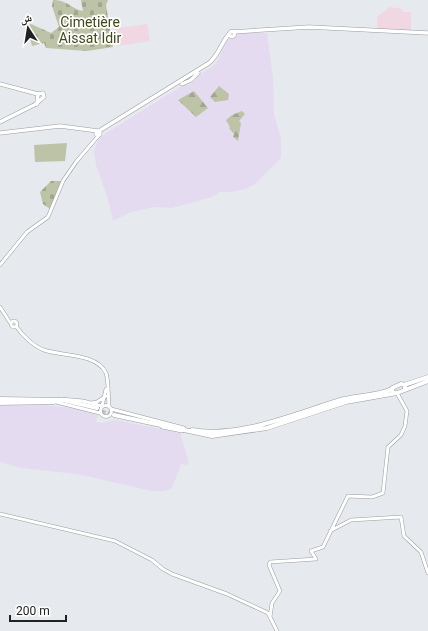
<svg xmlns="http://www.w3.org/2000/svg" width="428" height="631" font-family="Roboto,'Noto Naskh Arabic',sans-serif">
	<defs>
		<pattern id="forest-firs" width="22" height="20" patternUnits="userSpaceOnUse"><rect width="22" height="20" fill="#bcc3a7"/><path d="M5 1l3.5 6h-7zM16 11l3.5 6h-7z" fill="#a1a78f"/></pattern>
		<pattern id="cemetery-stones" width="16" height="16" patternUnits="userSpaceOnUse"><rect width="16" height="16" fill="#bcc3a7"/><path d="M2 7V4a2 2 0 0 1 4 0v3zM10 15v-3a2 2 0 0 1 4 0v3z" fill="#a1a78f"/></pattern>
	</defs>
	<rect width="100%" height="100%" fill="#e6e9ed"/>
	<!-- education -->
	<path fill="#f0d7e2" d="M 390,7 L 402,9 L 403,12 L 411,12 L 411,32 L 378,32 L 377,17 Z
		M 147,24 L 150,41 L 117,46 L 114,29 Z"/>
	<!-- medical -->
	<path fill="#e4dbf0" d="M 245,33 L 267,33 L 273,77 L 274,114 L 281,139 L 281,158 L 254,185 L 245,189 L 231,192 L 220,192 L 212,197 L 172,208 L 155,207 L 131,212 L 113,221 L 108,199 L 96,165 L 94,151 L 100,137 L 185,84 L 189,85 L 196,80 L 196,77 L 216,64 L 227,40 L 233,35 Z
		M 29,404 L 65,407 L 77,409 L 98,415 L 96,422 L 101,423 L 116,420 L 180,433 L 189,462 L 187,465 L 181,464 L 172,488 L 165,491 L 152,491 L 77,474 L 21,468 L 0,462 L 0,406 Z"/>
	<!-- forest -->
	<path fill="url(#forest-firs)" d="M 219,86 L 229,94 L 228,100 L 215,102 L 210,97 Z
		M 194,91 L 208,108 L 196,117 L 178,100 Z
		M 242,111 L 245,114 L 239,121 L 241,123 L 238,141 L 233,137 L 234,134 L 229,128 L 230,127 L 226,120 L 232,115 Z"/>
	<!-- cemetery -->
	<path fill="url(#cemetery-stones)" d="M 53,0 C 68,0 71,9 83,11 L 81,0 L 108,0 L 106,5 L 113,47 L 87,51 L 46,48 L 44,43 L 32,46 L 27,26 L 31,24 L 51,33 L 59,27 L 52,6 Z
		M 51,181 L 61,181 L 50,209 L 43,204 L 40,192 Z"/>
	<!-- garden -->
	<path fill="#bcc3a7" d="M 67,143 L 65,161 L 35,162 L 34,145 Z"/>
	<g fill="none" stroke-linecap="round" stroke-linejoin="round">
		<!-- highway-tunnel -->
		<path stroke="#bec1c4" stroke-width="4" stroke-dasharray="4 2" stroke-linecap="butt" d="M 96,410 L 114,415"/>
		<!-- secondary casing -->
		<g stroke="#999c9f" stroke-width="4">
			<path id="secondary" d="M 0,265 L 27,232 L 48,217 L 63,181 L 76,162 L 99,135
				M 0,307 L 11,324
				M11 324a3 3 0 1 1 6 0a3 3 0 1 1-6 0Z
				M 16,326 C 22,335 33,346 44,350 C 60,356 97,353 106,373 C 109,382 108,397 109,407
				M 61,399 L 83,401 L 102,406
				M 56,402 L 100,413
				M 91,403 L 97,402 L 106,396
				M100.5 411a5.5 5.5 0 1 1 11 0a5.5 5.5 0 1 1-11 0Z
				M 102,406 L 106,389
				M 111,409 L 184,428
				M 162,427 L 182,431
				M 0,514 L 115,541 L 152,560 L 163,569 L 172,574 L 227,594 L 268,613 L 277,631
				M 330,531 L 351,520 L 401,517 L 404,536 L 421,552 L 428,573
				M 316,559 L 311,551 L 323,547 L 348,496 L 372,497 L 383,493 L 388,447 L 401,435 L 405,426 L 407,411 L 397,393
				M 270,617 L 272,603 L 280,591 L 269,565 L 270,562 L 316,559"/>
		</g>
		<!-- primary casing -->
		<g stroke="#999c9f" stroke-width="4.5">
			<path id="primary" d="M229.5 34a2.5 2.5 0 1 1 5 0a2.5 2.5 0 1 1-5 0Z
				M 233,32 L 309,27 L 428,33
				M 0,84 L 38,94
				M 182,84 L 191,80 L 198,73
				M 0,122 L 32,106 C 37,104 40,100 44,97 L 43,93 L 38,94 L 37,104
				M96 133a2 2 0 1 1 4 0a2 2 0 1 1-4 0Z
				M 99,131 L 209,63 C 219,55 221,43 229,34
				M 0,133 L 60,126 L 98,131"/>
		</g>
		<!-- highway casing -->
		<g stroke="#999c9f" stroke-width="5">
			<path id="highway" d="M 404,385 L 428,377
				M 405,390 L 428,381
				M 0,399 L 63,400 L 97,408
				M 0,403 L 54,402
				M 114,415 L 212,436 L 267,428 L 346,402 L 397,393 L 405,390 L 405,385 L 401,384 L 392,388 L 392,391 L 394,393
				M 192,430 C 240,439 298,412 344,399 C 360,395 376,396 392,389"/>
		</g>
		<!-- secondary -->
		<use href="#secondary" stroke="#fff" stroke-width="3"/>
		<!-- primary -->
		<use href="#primary" stroke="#fff" stroke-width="3.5"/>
		<!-- highway -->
		<use href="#highway" stroke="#fff" stroke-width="4"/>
	</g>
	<g text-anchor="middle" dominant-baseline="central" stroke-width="3.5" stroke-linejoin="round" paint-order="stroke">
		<!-- park labels -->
		<g font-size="14" fill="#3f4817" stroke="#fff">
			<text x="90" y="22">Cimetière<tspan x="90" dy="16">Aissat Idir</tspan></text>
		</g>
	</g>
	<!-- north arrow -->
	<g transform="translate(28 28) rotate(348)" stroke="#ffffff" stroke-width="3" paint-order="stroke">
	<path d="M0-3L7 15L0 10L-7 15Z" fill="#202122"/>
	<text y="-6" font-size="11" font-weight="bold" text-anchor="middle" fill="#202122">ش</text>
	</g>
	<!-- scale -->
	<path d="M10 615v6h56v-6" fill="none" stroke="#202122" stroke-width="2"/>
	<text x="16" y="615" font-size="12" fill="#202122" stroke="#ffffff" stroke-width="3" paint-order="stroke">200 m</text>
</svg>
